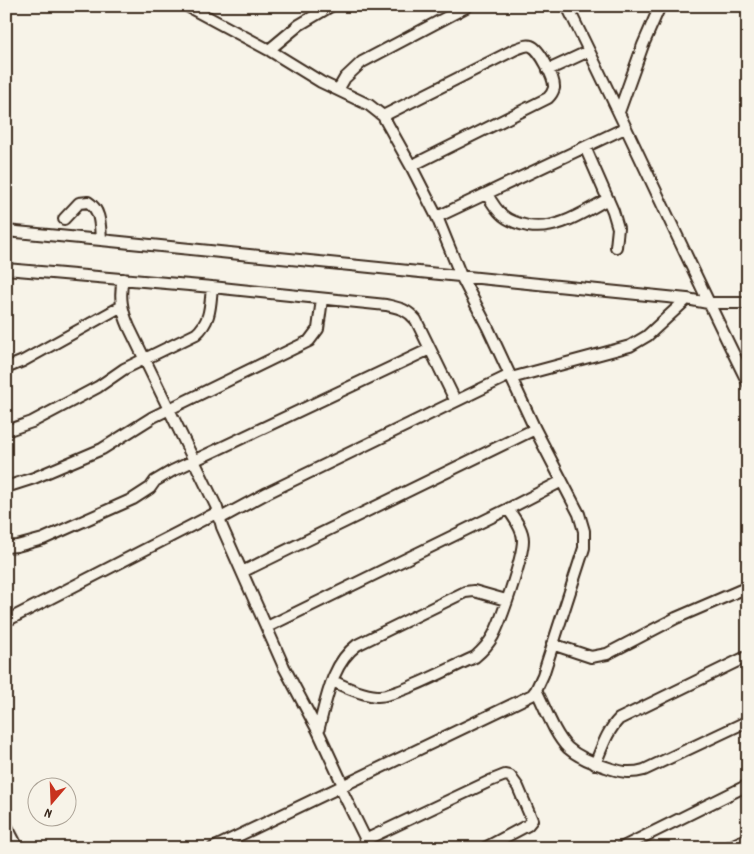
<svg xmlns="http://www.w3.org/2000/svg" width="754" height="854" font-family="Dekko,sans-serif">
	<rect width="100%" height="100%" fill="#f7f3e8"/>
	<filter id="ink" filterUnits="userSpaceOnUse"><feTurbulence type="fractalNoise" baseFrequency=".02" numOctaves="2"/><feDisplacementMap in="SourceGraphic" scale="10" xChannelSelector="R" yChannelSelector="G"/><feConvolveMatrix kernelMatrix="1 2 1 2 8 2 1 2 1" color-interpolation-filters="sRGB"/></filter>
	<g filter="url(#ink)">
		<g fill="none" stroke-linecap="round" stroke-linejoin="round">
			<!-- minor casing -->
			<g stroke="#3b2a1e" stroke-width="14">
				<path id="minor" d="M 187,6 L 269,50 L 321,82 L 369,105 L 383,116 L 411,166 L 437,217 L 461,276 L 488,328 L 535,429 L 579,514 L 584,531 L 584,548 L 543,675 L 536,690 L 532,695 L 213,848
					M 567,6 C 629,131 686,258 748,383
					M 269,50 L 299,25 L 331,6
					M 548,70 L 589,51
					M 338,90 L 345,78 L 362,62 L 468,6
					M 619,112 L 643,45 L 660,6
					M 383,116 L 516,49 C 520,48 526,44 531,46 C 540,49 555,79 554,88 C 553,92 551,95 548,98 L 411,166
					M 585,147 L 613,211 L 618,228 L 616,247
					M 487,194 C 498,214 505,221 528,226 C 558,231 583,212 608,199
					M 437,217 L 625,128
					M 64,219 L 79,203 L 88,202 C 101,210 100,226 101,240
					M 6,231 L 101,240 L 687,299 L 708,303 L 748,303
					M 6,269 L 212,287 L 386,305 C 399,308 407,309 416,320 L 455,400
					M 123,279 C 119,297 122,311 129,327 L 217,508 L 222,527 L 284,667 L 318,731 L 343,785
					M 6,368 L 23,361 L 122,306
					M 511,378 L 630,346 L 647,336 L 687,299
					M 6,431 L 32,422 L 98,387 L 124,369 L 196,334 C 211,321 210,306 212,287
					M 6,487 L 34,478 L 102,449 L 153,417 L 309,341 L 318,329 L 322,299
					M 219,519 L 267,493 L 510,375
					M 6,547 L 17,546 L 43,539 L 133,499 L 150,488 L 155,481 L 172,471 L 430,349
					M 242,572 L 535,429
					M 6,621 L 218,512
					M 267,627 L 508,509 L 562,481
					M 552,644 L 591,657 L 607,654 L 676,618 L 748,587
					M 333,681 C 347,688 362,695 377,696 C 397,697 454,666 475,657 C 482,651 488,645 493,636 C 501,621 523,558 523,540 C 523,529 514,518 508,509
					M 536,690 C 545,707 554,734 568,748 C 578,757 593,763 606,767 C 620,772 630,774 644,770 L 748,721
					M 318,731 C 326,702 331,664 357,645 L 465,592 L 474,591 L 506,600
					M 595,764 C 602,748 607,731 619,719 L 748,656
					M 340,787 L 370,848
					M 6,825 L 18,848
					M 365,840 L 490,781 L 505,775 L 510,776 L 518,787 L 532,820 L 528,825 L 485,848
					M 621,848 L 748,785
					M 727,848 L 748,838"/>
			</g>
			<!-- minor -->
			<use href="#minor" stroke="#f7f3e8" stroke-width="10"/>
		</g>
	</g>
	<!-- margin -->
	<rect width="754" height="854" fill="none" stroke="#f7f3e8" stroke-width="25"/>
	<rect x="12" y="12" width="729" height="829" fill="none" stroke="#3b2a1e" stroke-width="2" filter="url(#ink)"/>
	<!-- north arrow -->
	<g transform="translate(52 802) rotate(199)"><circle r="24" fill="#f7f3e8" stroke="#aca397"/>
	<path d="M0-4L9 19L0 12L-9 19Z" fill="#c8321e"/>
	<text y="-8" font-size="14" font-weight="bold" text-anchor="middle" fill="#3b2a1e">N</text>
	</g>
</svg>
